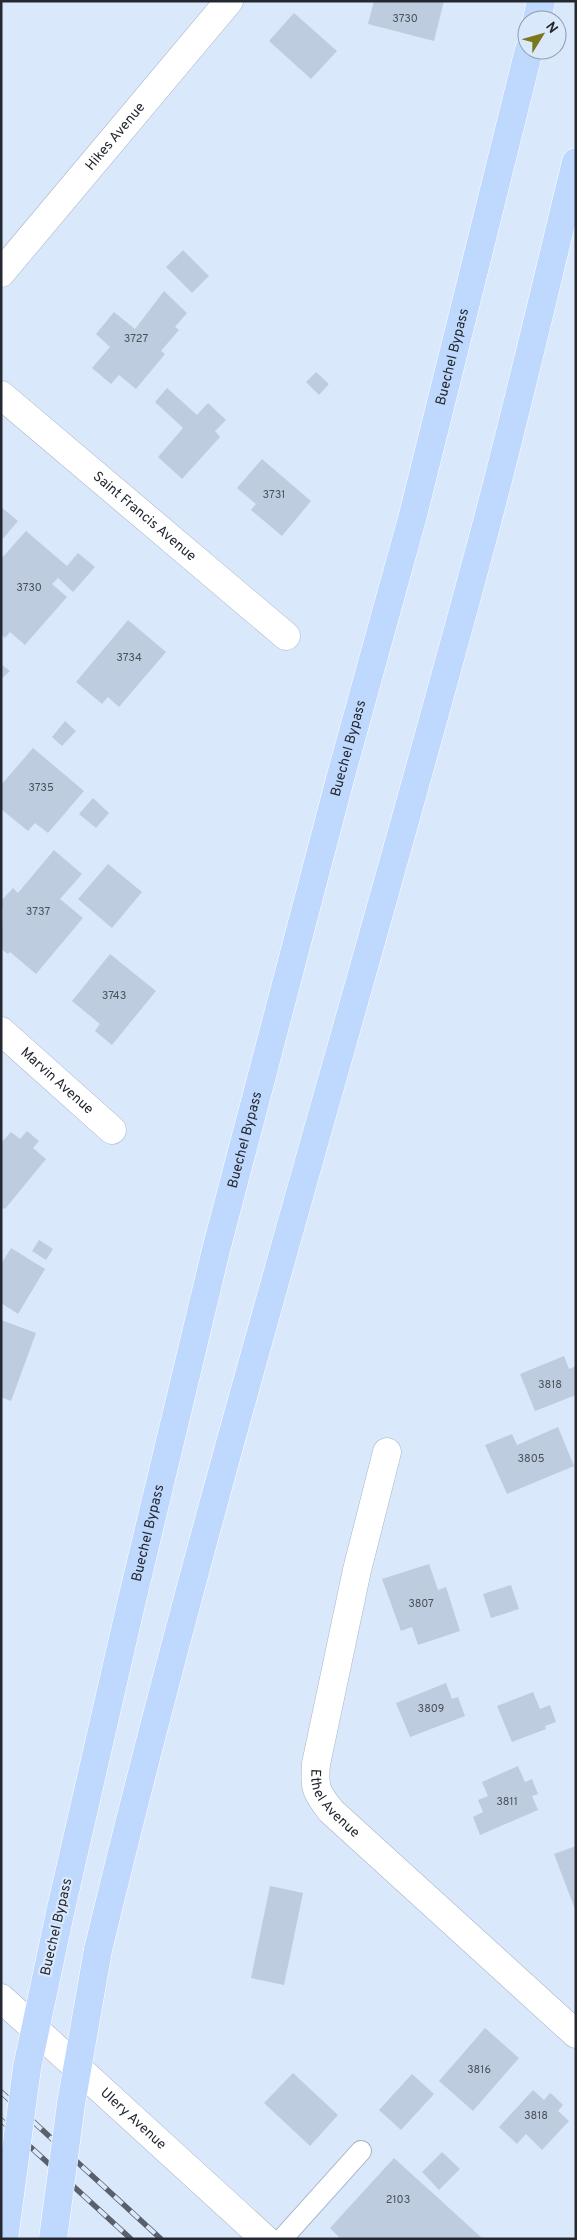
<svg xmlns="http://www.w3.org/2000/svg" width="577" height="2240" font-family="Overpass,sans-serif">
	<rect width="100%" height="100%" fill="#dae8fb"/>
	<!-- building -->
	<path fill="#beccdf" d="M 374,1 L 444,1 L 434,41 L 368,24 Z
		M 294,13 L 337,51 L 311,79 L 269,41 Z
		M 183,250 L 209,276 L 192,293 L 166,267 Z
		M 164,291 L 187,313 L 175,327 L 179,330 L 161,351 L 165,354 L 136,389 L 119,375 L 111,384 L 92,368 L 110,347 L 96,334 L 114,312 L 135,329 Z
		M 316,372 L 329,384 L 319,395 L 306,382 Z
		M 167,388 L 197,415 L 208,403 L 226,420 L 215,431 L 220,437 L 182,479 L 158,457 L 183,428 L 155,402 Z
		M 262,459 L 311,501 L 282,536 L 251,510 L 256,504 L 237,488 Z
		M 1,507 L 18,521 L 1,541 Z
		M 26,531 L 67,566 L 78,553 L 95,567 L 73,592 L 58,578 L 52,584 L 67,597 L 25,645 L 10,632 L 5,638 L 1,634 L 1,559 Z
		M 128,620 L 166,652 L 119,707 L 108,697 L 102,704 L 76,682 Z
		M 1,664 L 10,671 L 1,679 Z
		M 65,721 L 76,731 L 62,746 L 52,737 Z
		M 33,748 L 84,791 L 48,833 L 35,823 L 28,831 L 1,809 L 1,785 Z
		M 93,798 L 109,813 L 96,828 L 79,814 Z
		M 54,850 L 82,874 L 60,899 L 83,918 L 36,974 L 10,952 L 8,954 L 1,949 L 3,912 L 1,901 L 13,888 L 18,893 Z
		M 108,864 L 142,892 L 112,928 L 78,899 Z
		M 110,954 L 156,991 L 112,1045 L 95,1031 L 100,1024 L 72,1001 Z
		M 27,1131 L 39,1141 L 33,1148 L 46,1159 L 5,1209 L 1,1207 L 1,1143 L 11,1132 L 20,1139 Z
		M 39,1240 L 53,1249 L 46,1260 L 32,1251 Z
		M 11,1248 L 45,1269 L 18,1314 L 1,1303 L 1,1264 Z
		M 1,1320 L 36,1333 L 11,1401 L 1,1397 Z
		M 564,1356 L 569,1369 L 576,1366 L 576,1395 L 535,1411 L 520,1374 Z
		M 558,1427 L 574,1466 L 507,1494 L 485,1445 L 512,1434 L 517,1445 Z
		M 429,1564 L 438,1590 L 446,1587 L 460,1631 L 418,1645 L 412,1627 L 401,1631 L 382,1579 Z
		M 511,1585 L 519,1609 L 491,1618 L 483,1594 Z
		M 446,1683 L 452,1699 L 458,1697 L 465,1716 L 410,1737 L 396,1703 Z
		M 533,1692 L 540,1709 L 550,1705 L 556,1722 L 545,1726 L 546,1729 L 512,1742 L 497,1706 Z
		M 518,1766 L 525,1782 L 532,1779 L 538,1794 L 532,1796 L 538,1810 L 480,1835 L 473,1817 L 483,1812 L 478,1800 L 488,1796 L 482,1782 Z
		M 576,1846 L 576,1912 L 554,1854 Z
		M 270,1886 L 303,1893 L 284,1985 L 251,1978 Z
		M 485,2028 L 519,2058 L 473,2111 L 439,2081 Z
		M 293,2073 L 338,2115 L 310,2146 L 264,2103 Z
		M 412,2074 L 434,2094 L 401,2130 L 379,2110 Z
		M 533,2090 L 544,2100 L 550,2093 L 553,2095 L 563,2105 L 558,2111 L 569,2121 L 542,2150 L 526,2134 L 517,2144 L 499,2127 Z
		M 442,2152 L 460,2169 L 439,2190 L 422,2172 Z
		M 394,2158 L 437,2197 L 483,2239 L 341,2239 L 330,2228 Z"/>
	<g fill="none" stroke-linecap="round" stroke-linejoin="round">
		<!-- service casing -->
		<g stroke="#a6b3c6" stroke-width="22">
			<path id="service" d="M 282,2239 L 361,2151"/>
		</g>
		<!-- minor casing -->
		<g stroke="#a6b3c6" stroke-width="29">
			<g id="minor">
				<path id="s1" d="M 1,273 L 229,1"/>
				<path id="s2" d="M 1,395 L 286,636"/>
				<path id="s3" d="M 1,1031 L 112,1130"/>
				<path id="s4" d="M 387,1452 L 357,1570 L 316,1764 C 314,1788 316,1792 331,1811 L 576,2034"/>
				<path id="s5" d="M 1,1998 L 265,2239"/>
			</g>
		</g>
		<!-- primary casing -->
		<g stroke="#fff" stroke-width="29">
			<g id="primary">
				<path d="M 537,20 L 541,1"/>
				<path id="s6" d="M 60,1913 L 131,1604 L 216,1250 L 340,779 L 413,515 L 529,50"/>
				<path d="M 98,1950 C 212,1477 356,1011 482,541 C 516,415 545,288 576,162"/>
			</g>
		</g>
		<!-- service -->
		<use href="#service" stroke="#fff" stroke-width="20"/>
		<!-- minor -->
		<use href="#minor" stroke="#fff" stroke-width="28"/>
		<!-- primary -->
		<use href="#primary" stroke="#bfd8fd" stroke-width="28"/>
		<!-- rail casing -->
		<g stroke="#59606c" stroke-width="5.5">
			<path id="rail" d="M 1,2092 L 161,2239
				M 1,2120 L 131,2239"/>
		</g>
		<!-- rail -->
		<use href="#rail" stroke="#dae8fb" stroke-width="4" stroke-dasharray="11" stroke-linecap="butt"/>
		<!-- primary-bridge casing -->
		<g stroke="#fff" stroke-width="29" stroke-linecap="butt">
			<path id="primary-bridge" d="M 4,2239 L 27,2068 L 60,1913
				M 53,2239 L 71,2104 L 98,1950"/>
		</g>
		<!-- primary-bridge -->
		<use href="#primary-bridge" stroke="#bfd8fd" stroke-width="28"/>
	</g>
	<g text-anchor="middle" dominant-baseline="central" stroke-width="4.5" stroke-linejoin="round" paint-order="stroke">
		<!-- number labels -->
		<g font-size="11" fill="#4a525c">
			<text x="405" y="19">3730</text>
			<text x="136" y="339">3727</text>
			<text x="274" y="495">3731</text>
			<text x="29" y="588">3730</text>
			<text x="129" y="658">3734</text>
			<text x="41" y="788">3735</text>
			<text x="38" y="912">3737</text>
			<text x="114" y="996">3743</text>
			<text x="550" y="1385">3818</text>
			<text x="531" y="1459">3805</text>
			<text x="421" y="1604">3807</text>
			<text x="431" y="1709">3809</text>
			<text x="507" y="1802">3811</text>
			<text x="479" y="2070">3816</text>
			<text x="536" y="2116">3818</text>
			<text x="398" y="2200">2103</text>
		</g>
		<!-- street labels -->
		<g font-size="14" fill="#242931" stroke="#dae8fb">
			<text stroke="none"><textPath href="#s1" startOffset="178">Hikes Avenue</textPath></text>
			<text stroke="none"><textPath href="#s6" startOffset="1605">Buechel Bypass</textPath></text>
			<text stroke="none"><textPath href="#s2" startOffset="188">Saint Francis Avenue</textPath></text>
			<text stroke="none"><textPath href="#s6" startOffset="1200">Buechel Bypass</textPath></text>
			<text stroke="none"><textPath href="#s3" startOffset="75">Marvin Avenue</textPath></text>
			<text stroke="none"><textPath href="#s6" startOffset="795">Buechel Bypass</textPath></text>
			<text stroke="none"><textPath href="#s6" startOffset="390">Buechel Bypass</textPath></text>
			<text stroke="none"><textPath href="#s4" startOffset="366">Ethel Avenue</textPath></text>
			<text transform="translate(57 1927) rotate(-77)">Buechel Bypass</text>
			<text stroke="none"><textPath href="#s5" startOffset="179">Ulery Avenue</textPath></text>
		</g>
	</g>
	<!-- border -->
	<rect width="577" height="2240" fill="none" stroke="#242931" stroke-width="5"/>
	<!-- north arrow -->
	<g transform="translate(542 35) rotate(53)"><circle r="24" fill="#dae8fb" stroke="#919caa"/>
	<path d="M0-4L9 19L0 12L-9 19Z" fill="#7a771d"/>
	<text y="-8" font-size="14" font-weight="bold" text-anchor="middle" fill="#242931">N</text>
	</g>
</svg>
